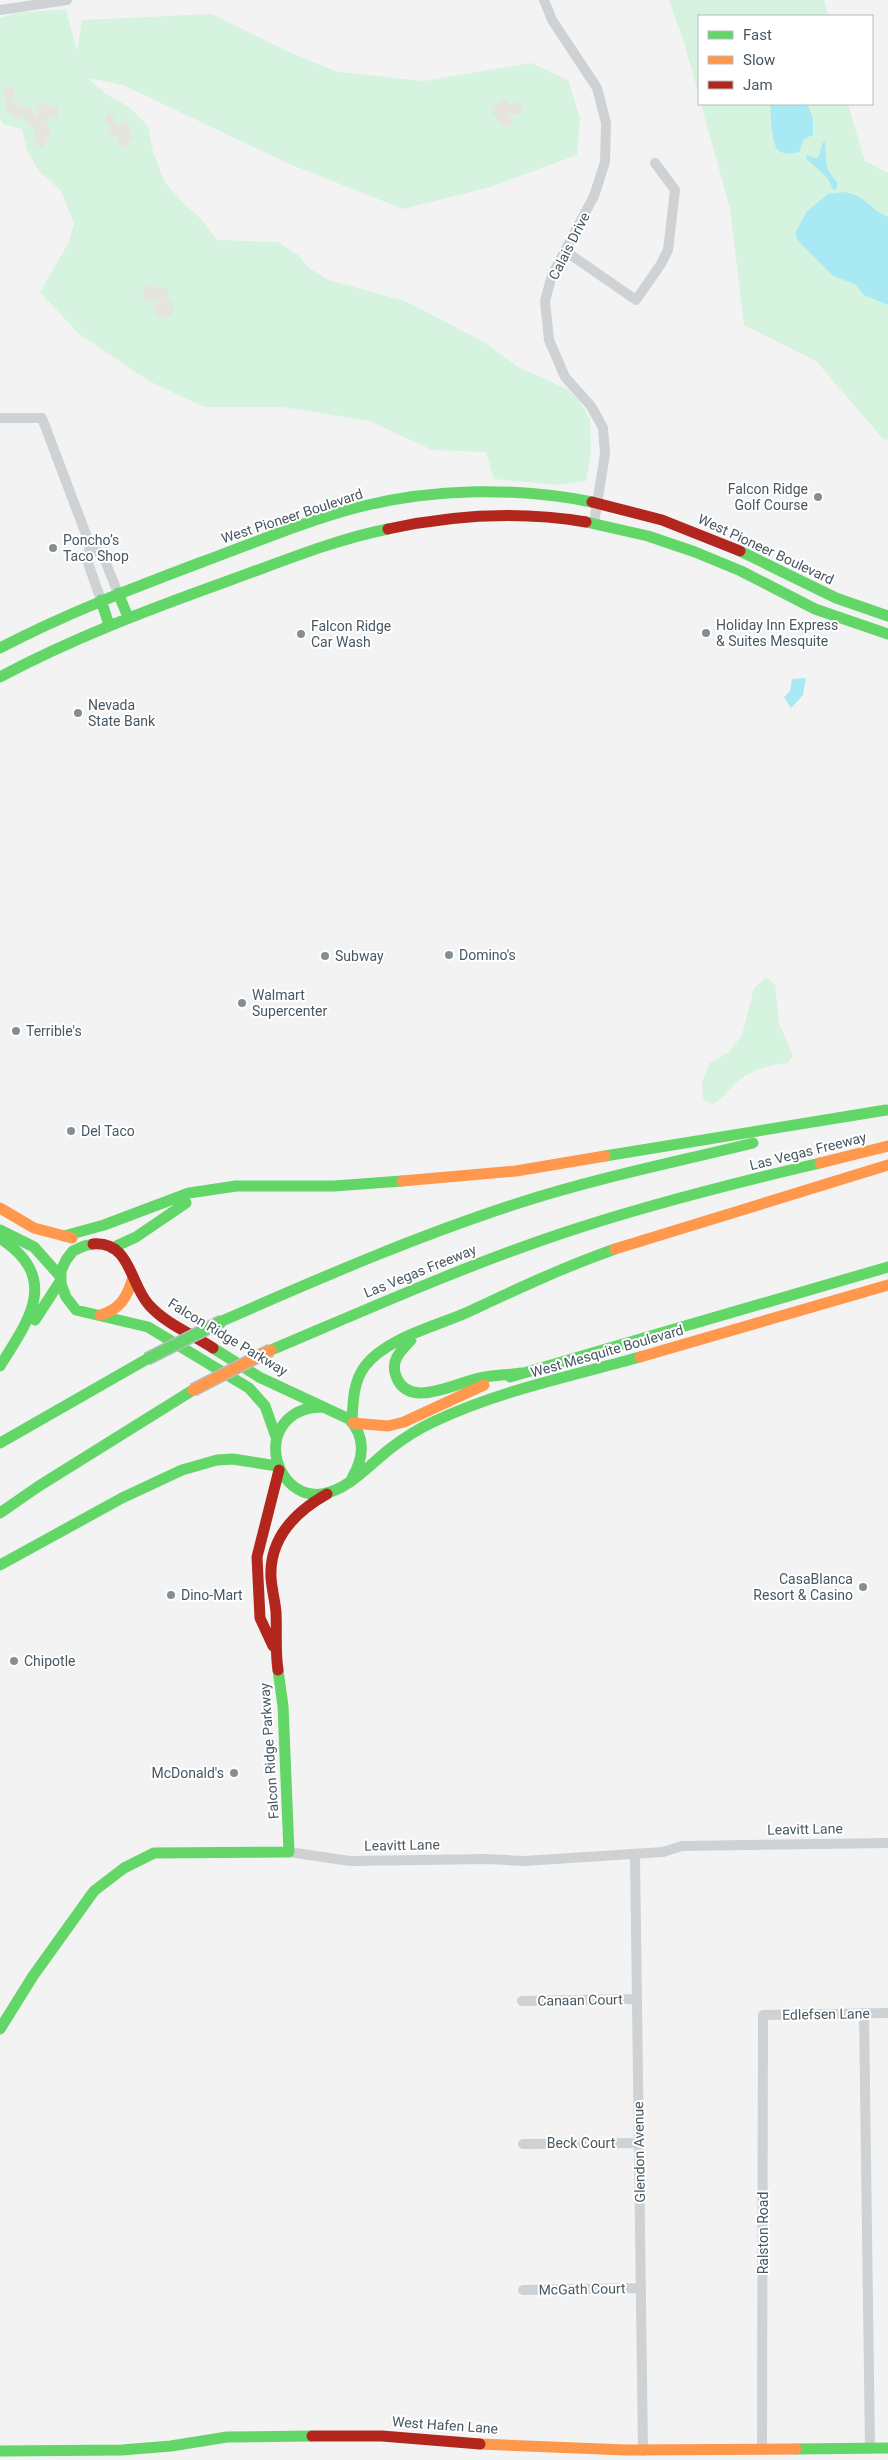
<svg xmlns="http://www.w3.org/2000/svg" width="888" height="2460" font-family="Roboto,sans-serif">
	<rect width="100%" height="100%" fill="#f3f3f3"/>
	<!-- green -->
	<path fill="#d6f3df" d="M 669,0 L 824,0 L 828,16 L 699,16 L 699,96 L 684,42 Z
		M 66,9 L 77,51 L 82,20 L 212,14 L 289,52 L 338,72 L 424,81 L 531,63 L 568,80 L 580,118 L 577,155 L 490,187 L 403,209 L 287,163 L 123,85 L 88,78 L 106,94 L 129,107 L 148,126 L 153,152 L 165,182 L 182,202 L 202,220 L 217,240 L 278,242 L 298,255 L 309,268 L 328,280 L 405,301 L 484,342 L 518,367 L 569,390 L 580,402 L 590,419 L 591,453 L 586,481 L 559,485 L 494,479 L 486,452 L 432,450 L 369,421 L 283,407 L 204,407 L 149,381 L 79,334 L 40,292 L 69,242 L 74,224 L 61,191 L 38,170 L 27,150 L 22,129 L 2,124 L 0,116 L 0,18 L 16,13 Z
		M 701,104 L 848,104 L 865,161 L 888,173 L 888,440 L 883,439 L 816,361 L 744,325 L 730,209 Z
		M 766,977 L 775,984 L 779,1023 L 793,1056 L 788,1063 C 766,1066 753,1069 736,1083 C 727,1091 723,1099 712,1104 L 703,1099 L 702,1082 L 710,1063 L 729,1052 L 742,1035 L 754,988 Z"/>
	<!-- sand -->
	<path fill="#e6e4df" d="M 6,86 L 11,86 L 15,91 L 12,101 L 19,102 L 19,108 L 24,106 L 31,108 L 35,116 L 37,115 L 36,109 L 40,104 L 45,104 L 48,108 L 53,105 L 58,107 L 58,117 L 45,120 L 51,131 L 44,147 L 39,147 L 34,139 L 35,127 L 27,124 L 24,117 L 15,120 L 11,113 L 7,112 L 4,104 L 7,98 L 3,93 Z
		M 503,99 L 506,99 L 509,106 L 515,101 L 524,107 L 520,115 L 509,114 L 508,116 L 514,120 L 510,126 L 502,125 L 492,113 L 493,106 Z
		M 107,114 L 112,114 L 118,127 L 122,121 L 127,122 L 133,138 L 126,147 L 118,146 L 118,136 L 114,137 L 108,131 L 110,126 L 105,123 Z
		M 145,285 L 152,284 L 158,290 L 162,287 L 168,290 L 168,295 L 165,298 L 174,303 L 172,314 L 164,319 L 155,315 L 152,306 L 159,303 L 155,300 L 148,303 L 142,298 Z"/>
	<!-- water -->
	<path fill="#a9e9f3" d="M 770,104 L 807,104 L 813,118 L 813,135 L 804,139 L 799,152 C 794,153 785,155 779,151 C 771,144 771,114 770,104 Z
		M 825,141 C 827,160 823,167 837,182 L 837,189 L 833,190 L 828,179 L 806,158 L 807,155 L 815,158 L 819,156 L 822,144 Z
		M 844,192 C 868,196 868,209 888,217 L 888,305 L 864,295 L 856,285 L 832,275 L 799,242 L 795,233 L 807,211 L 828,194 Z
		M 806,678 L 803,695 L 791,708 L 784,697 L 790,691 L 792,679 Z"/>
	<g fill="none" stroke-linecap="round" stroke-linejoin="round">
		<!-- street -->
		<path stroke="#ced2d4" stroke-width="10" d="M 544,0 L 552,20 L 597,88 L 606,123 L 605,162 L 594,196 L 552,275 L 545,301 L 549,340 L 565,377 L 591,406 L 603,428 L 605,454 L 594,523
			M 0,10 L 67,0
			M 565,251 L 636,300 L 661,264 L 668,250 L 675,190 L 655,163
			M 0,418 L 42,418 L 90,545 L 104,558 L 118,593
			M 90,545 L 88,563 L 101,600
			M 289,1852 L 350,1861 L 487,1859 L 524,1861 L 663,1852 L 682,1846 L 888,1843
			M 635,1854 L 643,2451
			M 522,2001 L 637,1999
			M 864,2013 L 870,2449
			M 523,2144 L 639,2143
			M 523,2290 L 641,2288
			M 762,2450 L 763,2015 L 888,2013"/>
		<!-- fast -->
		<path stroke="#63d668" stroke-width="11" d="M 586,522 L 648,536 L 695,552 L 741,571 L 815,609 L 888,634
			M 740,551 L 836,598 L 888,616
			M 118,593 L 128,617
			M 101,600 L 109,625
			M 0,648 C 65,614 133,588 202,562 C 254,543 305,521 359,507 C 434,488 516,487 592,502
			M 0,677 C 73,638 150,609 228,581 C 281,562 333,540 388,529
			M 605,1156 L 886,1110
			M 0,1230 L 34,1247 L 59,1275
			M 64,1236 L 104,1225 L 189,1193 L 236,1186 L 334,1186 L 402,1181
			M 0,1238 C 61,1278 29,1320 0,1366
			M 93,1244 L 84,1246 L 73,1251 L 66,1260 L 61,1271 L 61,1284 L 66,1297 L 76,1310 L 148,1327 L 249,1388 L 265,1406 L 276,1437
			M 112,1248 L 136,1237 L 186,1203
			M 35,1320 L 59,1283
			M 222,1321 C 320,1278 419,1235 522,1202 C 597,1178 676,1162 753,1143
			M 411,1340 C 401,1351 390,1360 396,1376 C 408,1410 456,1383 479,1378 C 493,1375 507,1375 521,1373
			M 213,1348 L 259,1377 L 349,1419 C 366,1437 364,1458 352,1478
			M 271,1350 C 368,1309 464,1266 563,1233 C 647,1205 734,1183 820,1163
			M 510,1377 L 888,1267
			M 323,1407 C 307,1407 293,1411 283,1425 C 263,1453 286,1499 322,1494 C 349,1490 371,1463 391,1448 C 404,1438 418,1429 433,1422 C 498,1391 571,1376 640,1357
			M 352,1421 C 353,1402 353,1382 365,1366 C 386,1338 437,1326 468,1312 C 517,1289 564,1267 615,1249
			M 0,1443 L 147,1359
			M 0,1513 L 39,1486 L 193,1390
			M 0,1565 L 122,1498 L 182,1470 L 217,1460 L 233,1459 L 277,1466
			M 0,2029 L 33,1976 L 94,1891 L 124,1868 L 154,1853 L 289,1852 L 283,1706 L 278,1670
			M 796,2449 L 888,2448
			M 0,2451 L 122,2450 L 171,2446 L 227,2437 L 312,2436"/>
		<!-- slow -->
		<path stroke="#ff974d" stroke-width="11" d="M 820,1163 L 888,1146
			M 402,1181 L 516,1171 L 605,1156
			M 0,1208 L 34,1228 L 72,1238
			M 615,1249 L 888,1165
			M 100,1315 C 120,1310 128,1296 133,1277
			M 640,1357 L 888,1285
			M 353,1423 L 388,1426 L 404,1422 L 484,1385
			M 480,2444 L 626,2450 L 796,2449"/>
		<!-- jam -->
		<path stroke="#b3261e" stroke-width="11" d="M 592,502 L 662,520 L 740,551
			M 388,529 C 452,515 521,511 586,522
			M 93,1244 C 131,1241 130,1285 149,1305 C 166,1324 192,1334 213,1348
			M 273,1646 L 260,1618 L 257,1557 L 279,1470
			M 278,1670 C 275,1650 277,1632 276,1612 C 275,1601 272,1590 271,1578 C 269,1539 295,1512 327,1494
			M 312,2436 L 382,2436 L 480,2444"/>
		<!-- fast-bridge casing -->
		<g stroke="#b7bdc3" stroke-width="14" stroke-linecap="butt">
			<path id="fast-bridge" d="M 147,1359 L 222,1321"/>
		</g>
		<!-- slow-bridge casing -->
		<g stroke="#b7bdc3" stroke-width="14" stroke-linecap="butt">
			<path id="slow-bridge" d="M 193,1390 L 271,1350"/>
		</g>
		<!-- fast-bridge -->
		<use href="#fast-bridge" stroke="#63d668" stroke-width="11"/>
		<!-- slow-bridge -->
		<use href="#slow-bridge" stroke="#ff974d" stroke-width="11"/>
	</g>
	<!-- markers -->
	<g fill="#848e94" stroke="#fff" stroke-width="2">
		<circle cx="818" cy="497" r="5"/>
		<circle cx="53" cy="548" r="5"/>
		<circle cx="706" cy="633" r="5"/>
		<circle cx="301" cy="634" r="5"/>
		<circle cx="78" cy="713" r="5"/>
		<circle cx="449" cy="955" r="5"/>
		<circle cx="325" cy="956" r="5"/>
		<circle cx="242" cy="1003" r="5"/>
		<circle cx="16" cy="1031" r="5"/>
		<circle cx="71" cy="1131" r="5"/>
		<circle cx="863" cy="1587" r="5"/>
		<circle cx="171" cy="1595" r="5"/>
		<circle cx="14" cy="1661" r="5"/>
		<circle cx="234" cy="1773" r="5"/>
	</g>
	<g text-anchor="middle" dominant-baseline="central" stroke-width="4" stroke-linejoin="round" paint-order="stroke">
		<!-- street labels -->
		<g font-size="14" fill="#485761" stroke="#fff">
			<text transform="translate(569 246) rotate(-63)">Calais Drive</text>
			<text transform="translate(292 516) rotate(-18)">West Pioneer Boulevard</text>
			<text transform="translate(766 549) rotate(25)">West Pioneer Boulevard</text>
			<text transform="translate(808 1151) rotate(-14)">Las Vegas Freeway</text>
			<text transform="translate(420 1271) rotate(-22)">Las Vegas Freeway</text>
			<text transform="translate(228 1337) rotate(31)">Falcon Ridge Parkway</text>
			<text transform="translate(607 1351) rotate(-16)">West Mesquite Boulevard</text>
			<text transform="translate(269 1751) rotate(-94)">Falcon Ridge Parkway</text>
			<text transform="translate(805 1829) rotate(-1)">Leavitt Lane</text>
			<text transform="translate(402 1845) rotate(-1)">Leavitt Lane</text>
			<text transform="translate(580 2000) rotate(-1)">Canaan Court</text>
			<text transform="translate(826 2014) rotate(-1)">Edlefsen Lane</text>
			<text x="581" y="2143">Beck Court</text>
			<text transform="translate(639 2152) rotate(-91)">Glendon Avenue</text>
			<text transform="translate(763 2233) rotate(-90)">Ralston Road</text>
			<text transform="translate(582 2289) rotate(-1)">McGath Court</text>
			<text transform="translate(445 2425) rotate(4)">West Hafen Lane</text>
		</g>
		<!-- poi labels -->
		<g font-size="14" fill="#485761" stroke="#fff" text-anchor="start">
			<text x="808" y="489" text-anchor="end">Falcon Ridge<tspan x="808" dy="16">Golf Course</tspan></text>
			<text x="63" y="540">Poncho’s<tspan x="63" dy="16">Taco Shop</tspan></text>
			<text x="716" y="625">Holiday Inn Express<tspan x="716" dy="16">&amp; Suites Mesquite</tspan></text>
			<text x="311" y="626">Falcon Ridge<tspan x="311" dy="16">Car Wash</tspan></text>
			<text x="88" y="705">Nevada<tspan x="88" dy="16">State Bank</tspan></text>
			<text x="459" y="955">Domino's</text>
			<text x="335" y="956">Subway</text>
			<text x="252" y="995">Walmart<tspan x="252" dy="16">Supercenter</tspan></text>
			<text x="26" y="1031">Terrible's</text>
			<text x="81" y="1131">Del Taco</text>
			<text x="853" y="1579" text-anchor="end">CasaBlanca<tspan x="853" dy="16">Resort &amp; Casino</tspan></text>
			<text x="181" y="1595">Dino-Mart</text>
			<text x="24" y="1661">Chipotle</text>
			<text x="224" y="1773" text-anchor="end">McDonald's</text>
		</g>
	</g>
	<!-- legend -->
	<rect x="698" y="15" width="175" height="90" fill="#ffffff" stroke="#b6bcc0"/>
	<rect x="708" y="31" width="25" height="8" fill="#63d668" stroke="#b6bcc0"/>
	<text x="743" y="40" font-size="15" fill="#485761">Fast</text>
	<rect x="708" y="56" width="25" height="8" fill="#ff974d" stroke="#b6bcc0"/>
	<text x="743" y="65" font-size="15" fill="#485761">Slow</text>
	<rect x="708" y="81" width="25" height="8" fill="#b3261e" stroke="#b6bcc0"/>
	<text x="743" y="90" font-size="15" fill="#485761">Jam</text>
</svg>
